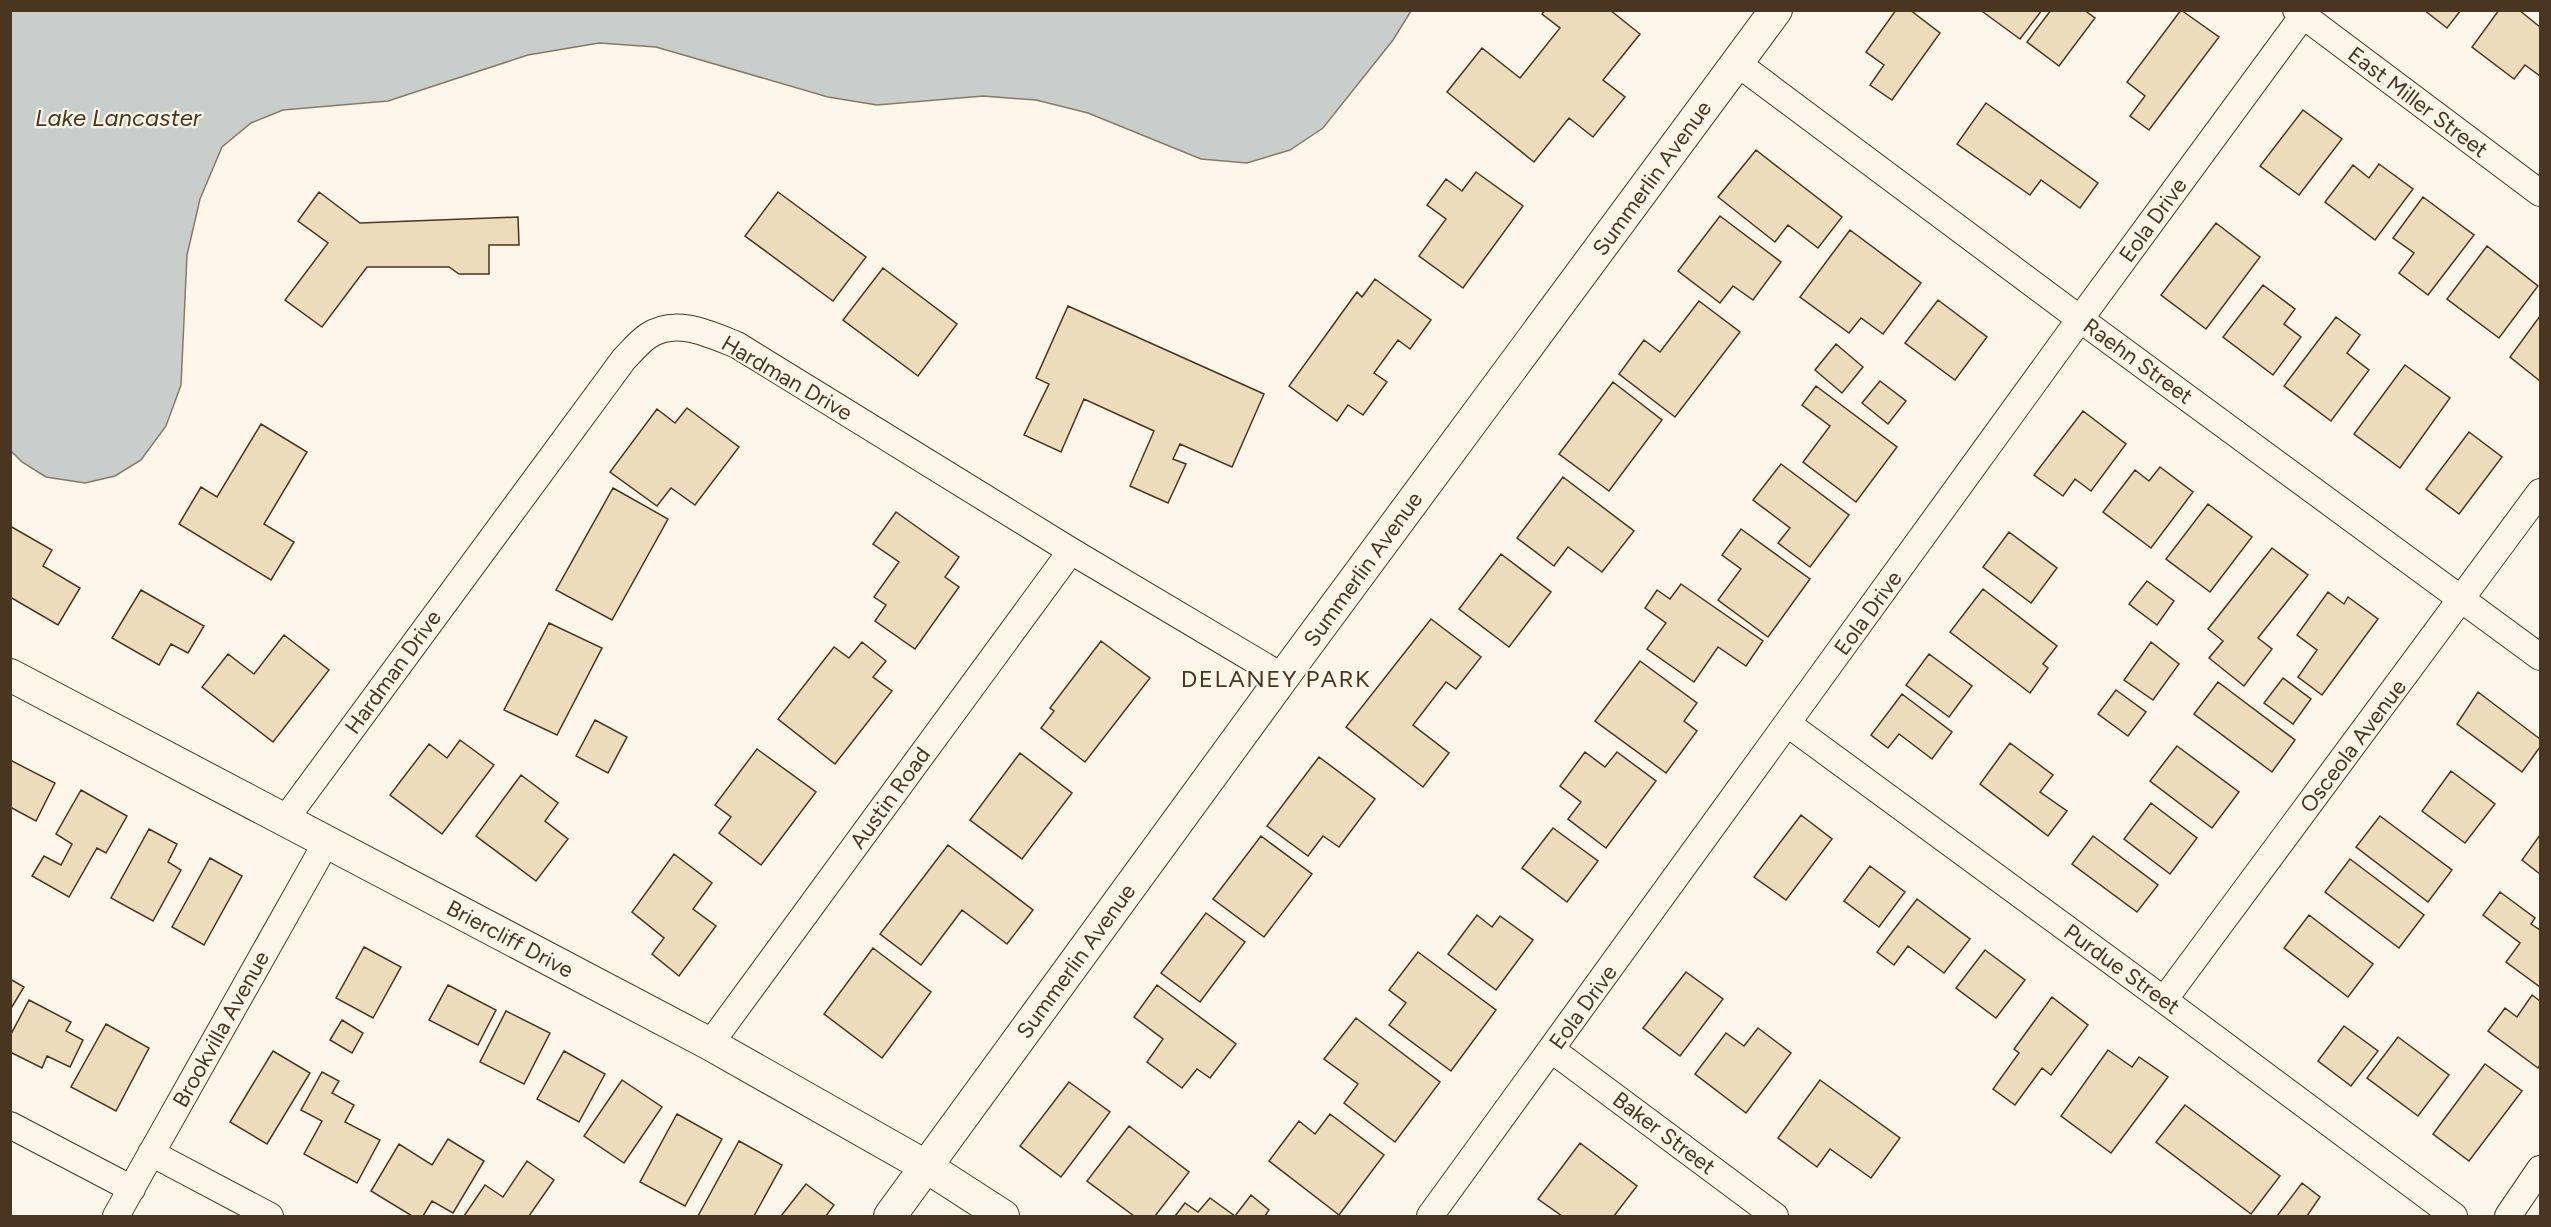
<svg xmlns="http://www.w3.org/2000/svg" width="2551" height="1227" font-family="Figtree,sans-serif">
	<rect width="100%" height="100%" fill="#fbf6e9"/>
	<!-- water -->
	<path fill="#c9cecd" stroke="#887966" stroke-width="1.5" d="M 10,11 L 11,10 L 1411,11 L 1393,40 L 1323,128 L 1290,150 L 1247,163 L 1201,159 L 1088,113 L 1036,100 L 983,96 L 877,105 L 828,97 L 656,47 L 599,43 L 528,55 L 388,101 L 283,110 L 251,123 L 222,147 L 200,199 L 187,255 L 181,385 L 166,426 L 141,460 L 115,476 L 85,483 L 46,477 L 22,462 L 11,451 Z"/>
	<!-- building -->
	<path fill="#ecdcbc" stroke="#4a3520" stroke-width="1.5" d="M 1545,10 L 1610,10 L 1640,34 L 1603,80 L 1625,97 L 1593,137 L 1569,118 L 1534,162 L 1447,92 L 1482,48 L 1520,78 L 1560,28 L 1542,14 Z
		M 1896,10 L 1910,10 L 1940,33 L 1892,100 L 1870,85 L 1884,65 L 1866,52 Z
		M 1985,10 L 2042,10 L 2020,39 L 1983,12 Z
		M 2051,10 L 2084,10 L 2095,18 L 2059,66 L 2027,42 Z
		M 2181,10 L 2219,37 L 2149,130 L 2130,116 L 2145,96 L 2127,82 Z
		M 2424,10 L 2461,10 L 2447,28 Z
		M 2499,10 L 2519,10 L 2540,27 L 2540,76 L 2525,65 L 2514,79 L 2472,47 Z
		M 1986,103 L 2098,183 L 2080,208 L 2041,180 L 2030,195 L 1957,144 Z
		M 2303,110 L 2342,139 L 2299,195 L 2260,166 Z
		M 1756,150 L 1842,217 L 1818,248 L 1788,225 L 1775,242 L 1718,197 Z
		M 2379,164 L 2413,189 L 2375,240 L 2325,202 L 2353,165 L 2369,178 Z
		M 1476,172 L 1523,206 L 1463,288 L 1419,256 L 1446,219 L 1427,205 L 1446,179 L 1462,191 Z
		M 319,192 L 360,223 L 518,217 L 519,245 L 489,245 L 489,274 L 459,274 L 449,267 L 367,267 L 322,327 L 285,300 L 328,243 L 298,221 Z
		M 778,192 L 866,257 L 833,301 L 745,236 Z
		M 2423,197 L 2474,235 L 2428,295 L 2399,273 L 2414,253 L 2393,238 Z
		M 1720,216 L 1781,262 L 1753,300 L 1733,286 L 1720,303 L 1678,271 Z
		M 2216,223 L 2260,257 L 2206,329 L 2161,295 Z
		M 1850,230 L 1921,283 L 1883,334 L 1861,318 L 1849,333 L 1800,297 Z
		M 2487,246 L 2538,286 L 2499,338 L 2447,299 Z
		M 883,268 L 957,324 L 918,376 L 843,320 Z
		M 1375,279 L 1431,320 L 1410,349 L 1398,340 L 1374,373 L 1387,382 L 1363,415 L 1348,405 L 1337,421 L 1289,386 L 1357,292 L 1362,297 Z
		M 2263,285 L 2295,309 L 2284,324 L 2301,337 L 2273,375 L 2223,337 Z
		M 1938,300 L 1987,337 L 1955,380 L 1905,343 Z
		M 1699,301 L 1740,332 L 1675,417 L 1619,374 L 1644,340 L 1660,352 Z
		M 1068,306 L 1264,394 L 1232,467 L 1180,444 L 1173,459 L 1186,464 L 1168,503 L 1130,486 L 1154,431 L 1084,399 L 1061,452 L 1024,435 L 1049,384 L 1036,378 Z
		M 2540,316 L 2540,381 L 2510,357 Z
		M 2336,317 L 2360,335 L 2347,353 L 2369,370 L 2331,421 L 2284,386 Z
		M 1836,344 L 1863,367 L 1842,393 L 1815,370 Z
		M 2405,365 L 2450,398 L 2400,468 L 2354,434 Z
		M 1880,381 L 1906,401 L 1888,424 L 1862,403 Z
		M 1613,382 L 1662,420 L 1609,491 L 1559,454 Z
		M 1816,386 L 1897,447 L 1856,502 L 1803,462 L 1830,426 L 1802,405 Z
		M 687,408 L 739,447 L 695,505 L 671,488 L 657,506 L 610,472 L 657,409 L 675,423 Z
		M 2083,411 L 2126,444 L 2091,491 L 2075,479 L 2063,496 L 2034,475 Z
		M 261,424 L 307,452 L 264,524 L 294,542 L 271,580 L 179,524 L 201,487 L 217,497 Z
		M 2469,432 L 2502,457 L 2459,514 L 2426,489 Z
		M 1781,464 L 1849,515 L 1810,567 L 1778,543 L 1790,528 L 1753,500 Z
		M 2160,467 L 2193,492 L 2151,548 L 2103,512 L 2135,470 L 2149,481 Z
		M 1563,477 L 1634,531 L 1602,572 L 1568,547 L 1554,566 L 1517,538 Z
		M 613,488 L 668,519 L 612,620 L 556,590 Z
		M 2208,504 L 2252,537 L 2210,592 L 2166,559 Z
		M 896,512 L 959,557 L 945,577 L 959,587 L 915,649 L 875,621 L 886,605 L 874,597 L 899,562 L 873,544 Z
		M 10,526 L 52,550 L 43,566 L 80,588 L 58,625 L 10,597 Z
		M 1741,529 L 1810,579 L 1768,637 L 1718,600 L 1741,569 L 1722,555 Z
		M 2009,532 L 2057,568 L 2031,603 L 1983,567 Z
		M 2272,548 L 2308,575 L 2258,638 L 2272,649 L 2244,686 L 2209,658 L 2223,641 L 2208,629 Z
		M 1501,554 L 1551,592 L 1509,647 L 1459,609 Z
		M 2147,581 L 2174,601 L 2157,625 L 2129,604 Z
		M 1681,584 L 1763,641 L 1746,666 L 1718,647 L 1694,682 L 1647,649 L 1666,623 L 1645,608 L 1657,590 L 1670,599 Z
		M 1983,589 L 2057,646 L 2043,664 L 2048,668 L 2030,693 L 1950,632 Z
		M 141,590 L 204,626 L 188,653 L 171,644 L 159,665 L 112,638 Z
		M 2328,592 L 2344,604 L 2348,597 L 2378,619 L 2322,695 L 2298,677 L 2317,650 L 2297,635 Z
		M 1431,619 L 1481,657 L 1456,689 L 1446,682 L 1413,725 L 1449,753 L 1423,787 L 1346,727 Z
		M 549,623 L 602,648 L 557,735 L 504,710 Z
		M 284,635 L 329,670 L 273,742 L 202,687 L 228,654 L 254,674 Z
		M 1101,641 L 1150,678 L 1085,762 L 1041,728 L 1054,711 L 1050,708 Z
		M 862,642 L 886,661 L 873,677 L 892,691 L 835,764 L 778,719 L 834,647 L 849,658 Z
		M 2151,642 L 2179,664 L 2153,700 L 2124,680 Z
		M 1929,654 L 1972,686 L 1949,717 L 1906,685 Z
		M 1640,661 L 1697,703 L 1684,721 L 1697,731 L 1666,773 L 1595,721 Z
		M 2283,678 L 2311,699 L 2293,724 L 2264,703 Z
		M 2218,682 L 2295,740 L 2272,772 L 2194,714 Z
		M 2116,690 L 2146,712 L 2128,736 L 2098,714 Z
		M 2478,692 L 2540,739 L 2540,747 L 2522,772 L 2457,724 Z
		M 1902,694 L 1952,732 L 1932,759 L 1899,734 L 1888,748 L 1871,735 Z
		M 595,720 L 627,737 L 608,773 L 576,756 Z
		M 460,740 L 494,765 L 442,834 L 390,795 L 429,744 L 447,758 Z
		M 2010,743 L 2053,775 L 2040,792 L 2067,811 L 2048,836 L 1980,784 Z
		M 2177,746 L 2239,792 L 2212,828 L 2150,781 Z
		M 757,749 L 816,792 L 761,865 L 719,833 L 731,817 L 715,805 Z
		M 1585,752 L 1605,767 L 1617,752 L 1656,781 L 1606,848 L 1568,819 L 1581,802 L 1560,786 Z
		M 1020,753 L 1072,793 L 1022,859 L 970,820 Z
		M 1319,757 L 1375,799 L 1339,847 L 1323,836 L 1308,856 L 1267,826 Z
		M 10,760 L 55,783 L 36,821 L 10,807 Z
		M 2451,771 L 2495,804 L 2465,843 L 2422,811 Z
		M 521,775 L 558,803 L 545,821 L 568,839 L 536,881 L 476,836 Z
		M 81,790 L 127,816 L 106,853 L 97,848 L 69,897 L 32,876 L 44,856 L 61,865 L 72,844 L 56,834 Z
		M 2151,803 L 2197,838 L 2170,874 L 2124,839 Z
		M 1801,815 L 1832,839 L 1786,900 L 1754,877 Z
		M 2380,816 L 2452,870 L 2428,902 L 2356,847 Z
		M 1553,828 L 1598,861 L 1567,902 L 1522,868 Z
		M 149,829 L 177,844 L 168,862 L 181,870 L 153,921 L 111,898 Z
		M 2540,835 L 2540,874 L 2522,860 Z
		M 1261,836 L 1312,874 L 1264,937 L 1213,899 Z
		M 2093,836 L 2158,885 L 2137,912 L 2072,864 Z
		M 948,845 L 1033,910 L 1007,944 L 962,910 L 921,965 L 880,934 Z
		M 674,854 L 712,883 L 693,909 L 716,926 L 679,976 L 652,954 L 664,938 L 632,912 Z
		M 210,858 L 242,876 L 204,945 L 172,927 Z
		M 2350,859 L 2424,915 L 2399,948 L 2325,892 Z
		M 1870,866 L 1905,892 L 1879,927 L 1844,901 Z
		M 2500,892 L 2535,918 L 2531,924 L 2540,930 L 2540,987 L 2506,962 L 2520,943 L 2483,915 Z
		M 1917,899 L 1970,939 L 1944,973 L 1908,946 L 1894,965 L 1877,952 Z
		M 1206,913 L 1245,942 L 1200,1002 L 1161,973 Z
		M 1477,915 L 1492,927 L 1500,916 L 1533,940 L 1496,990 L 1448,954 Z
		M 2309,915 L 2373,964 L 2348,997 L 2284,948 Z
		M 364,947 L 401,967 L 373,1018 L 336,998 Z
		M 873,948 L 931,992 L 882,1058 L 824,1014 Z
		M 1985,950 L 2025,980 L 1996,1018 L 1956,988 Z
		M 1418,952 L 1496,1010 L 1451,1071 L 1389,1025 L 1406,1003 L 1389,990 Z
		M 1686,972 L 1723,999 L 1680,1056 L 1643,1028 Z
		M 10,979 L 24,987 L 10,1010 Z
		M 448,985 L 496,1010 L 478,1045 L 429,1020 Z
		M 1157,985 L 1236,1044 L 1210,1078 L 1197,1069 L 1182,1088 L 1147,1062 L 1163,1039 L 1134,1017 Z
		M 2532,995 L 2540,1001 L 2540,1065 L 2538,1068 L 2488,1031 L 2505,1008 L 2517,1017 Z
		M 2052,997 L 2088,1025 L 2051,1075 L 2042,1068 L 2015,1105 L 1993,1089 L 2019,1053 L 2014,1049 Z
		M 29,1000 L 71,1022 L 66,1031 L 83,1040 L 70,1067 L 47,1056 L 42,1068 L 10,1052 L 10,1036 Z
		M 506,1011 L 550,1033 L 524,1084 L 480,1062 Z
		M 1356,1018 L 1440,1082 L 1395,1142 L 1344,1103 L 1358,1084 L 1324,1059 Z
		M 342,1020 L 363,1033 L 352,1053 L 330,1040 Z
		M 106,1024 L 149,1048 L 116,1111 L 71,1087 Z
		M 2344,1026 L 2378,1051 L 2351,1086 L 2318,1061 Z
		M 1758,1028 L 1791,1053 L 1746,1113 L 1695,1074 L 1726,1033 L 1744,1046 Z
		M 2398,1037 L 2449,1075 L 2418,1116 L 2367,1078 Z
		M 2108,1050 L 2132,1067 L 2139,1057 L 2168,1077 L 2111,1153 L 2061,1116 Z
		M 273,1051 L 310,1073 L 267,1144 L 230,1122 Z
		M 564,1051 L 605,1074 L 579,1122 L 537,1099 Z
		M 2485,1064 L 2522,1091 L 2469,1161 L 2433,1134 Z
		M 322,1072 L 339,1081 L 332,1093 L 354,1105 L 345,1122 L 380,1140 L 357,1183 L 304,1154 L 322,1121 L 301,1110 Z
		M 622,1080 L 662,1107 L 624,1163 L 584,1136 Z
		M 1820,1080 L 1900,1138 L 1871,1178 L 1830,1149 L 1817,1167 L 1778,1138 Z
		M 1069,1082 L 1110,1112 L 1061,1177 L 1020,1146 Z
		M 2185,1105 L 2280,1176 L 2251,1214 L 2156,1142 Z
		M 677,1114 L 722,1139 L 685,1206 L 640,1182 Z
		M 1330,1114 L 1384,1155 L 1339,1215 L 1269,1161 L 1299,1121 L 1315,1134 Z
		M 1129,1126 L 1189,1172 L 1155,1216 L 1134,1216 L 1087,1181 Z
		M 448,1139 L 484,1161 L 453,1213 L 432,1201 L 423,1216 L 412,1216 L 371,1191 L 399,1144 L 432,1165 Z
		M 739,1141 L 782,1165 L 754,1216 L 698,1216 Z
		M 1580,1143 L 1637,1186 L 1614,1216 L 1562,1216 L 1538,1199 Z
		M 527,1161 L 554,1180 L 529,1216 L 464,1216 L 485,1185 L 503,1197 Z
		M 2302,1183 L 2320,1197 L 2307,1216 L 2277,1216 Z
		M 806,1184 L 834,1205 L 826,1216 L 781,1216 Z
		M 1251,1195 L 1269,1210 L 1265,1216 L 1175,1216 L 1185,1203 L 1198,1212 L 1210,1198 L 1235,1216 Z"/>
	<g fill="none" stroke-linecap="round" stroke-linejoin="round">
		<!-- minor casing -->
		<g stroke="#4a3520" stroke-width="28">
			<path id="minor" d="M 2296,10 L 2540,193
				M 1737,63 L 2080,319 L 2540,657
				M 1788,724 L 2164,1000 L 2454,1216
				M 284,821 L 624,359 C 631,352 639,342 648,336 C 676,317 709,334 737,345 L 1071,551 L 1283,677
				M 2164,1000 L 2540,492
				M 710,1044 L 1071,551
				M 1552,1050 L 1775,1216
				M 10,1125 L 132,1189
				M 151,1153 L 270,1216
				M 116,1216 L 326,843
				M 1430,1216 L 2080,319 L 2307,10
				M 2508,1216 L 2540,1169"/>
		</g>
		<!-- tertiary casing -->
		<g stroke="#4a3520" stroke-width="34">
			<path id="tertiary" d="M 10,675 L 710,1044 L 927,1167 L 1003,1216
				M 890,1216 L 1283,677 L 1776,10"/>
		</g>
		<!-- minor -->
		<use href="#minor" stroke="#fbf6e9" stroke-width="26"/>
		<!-- tertiary -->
		<use href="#tertiary" stroke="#fbf6e9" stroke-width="32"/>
	</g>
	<g text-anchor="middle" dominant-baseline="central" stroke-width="4.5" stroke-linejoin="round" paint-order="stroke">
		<!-- street labels -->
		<g font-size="22" fill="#4a3520" stroke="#fbf6e9">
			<text transform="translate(2418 102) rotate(37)">East Miller Street</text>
			<text transform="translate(1652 178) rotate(-54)">Summerlin Avenue</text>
			<text transform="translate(2153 220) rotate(-54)">Eola Drive</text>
			<text transform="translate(2138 361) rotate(36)">Raehn Street</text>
			<text transform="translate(787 378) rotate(30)">Hardman Drive</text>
			<text transform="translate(1363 569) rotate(-54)">Summerlin Avenue</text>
			<text transform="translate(1868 613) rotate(-54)">Eola Drive</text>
			<text transform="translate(393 672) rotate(-54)">Hardman Drive</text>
			<text transform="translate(2353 746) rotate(-53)">Osceola Avenue</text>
			<text transform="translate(890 798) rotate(-54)">Austin Road</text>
			<text transform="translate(510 939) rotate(28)">Briercliff Drive</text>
			<text transform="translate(1076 961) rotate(-54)">Summerlin Avenue</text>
			<text transform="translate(2122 969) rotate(36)">Purdue Street</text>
			<text transform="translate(1583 1007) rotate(-54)">Eola Drive</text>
			<text transform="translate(221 1029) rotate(-61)">Brookvilla Avenue</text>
			<text transform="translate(1664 1133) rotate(37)">Baker Street</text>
		</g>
		<!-- water labels -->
		<g font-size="24" font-style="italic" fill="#4a3520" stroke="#fbf6e9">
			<text x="118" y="117">Lake Lancaster</text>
		</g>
		<!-- neighbourhood labels -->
		<g font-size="24" letter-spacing="1.5" fill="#4a3520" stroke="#fbf6e9">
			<text x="1276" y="678">DELANEY PARK</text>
		</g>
	</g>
	<!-- border -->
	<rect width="2551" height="1227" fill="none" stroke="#4a3520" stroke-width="24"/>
</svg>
